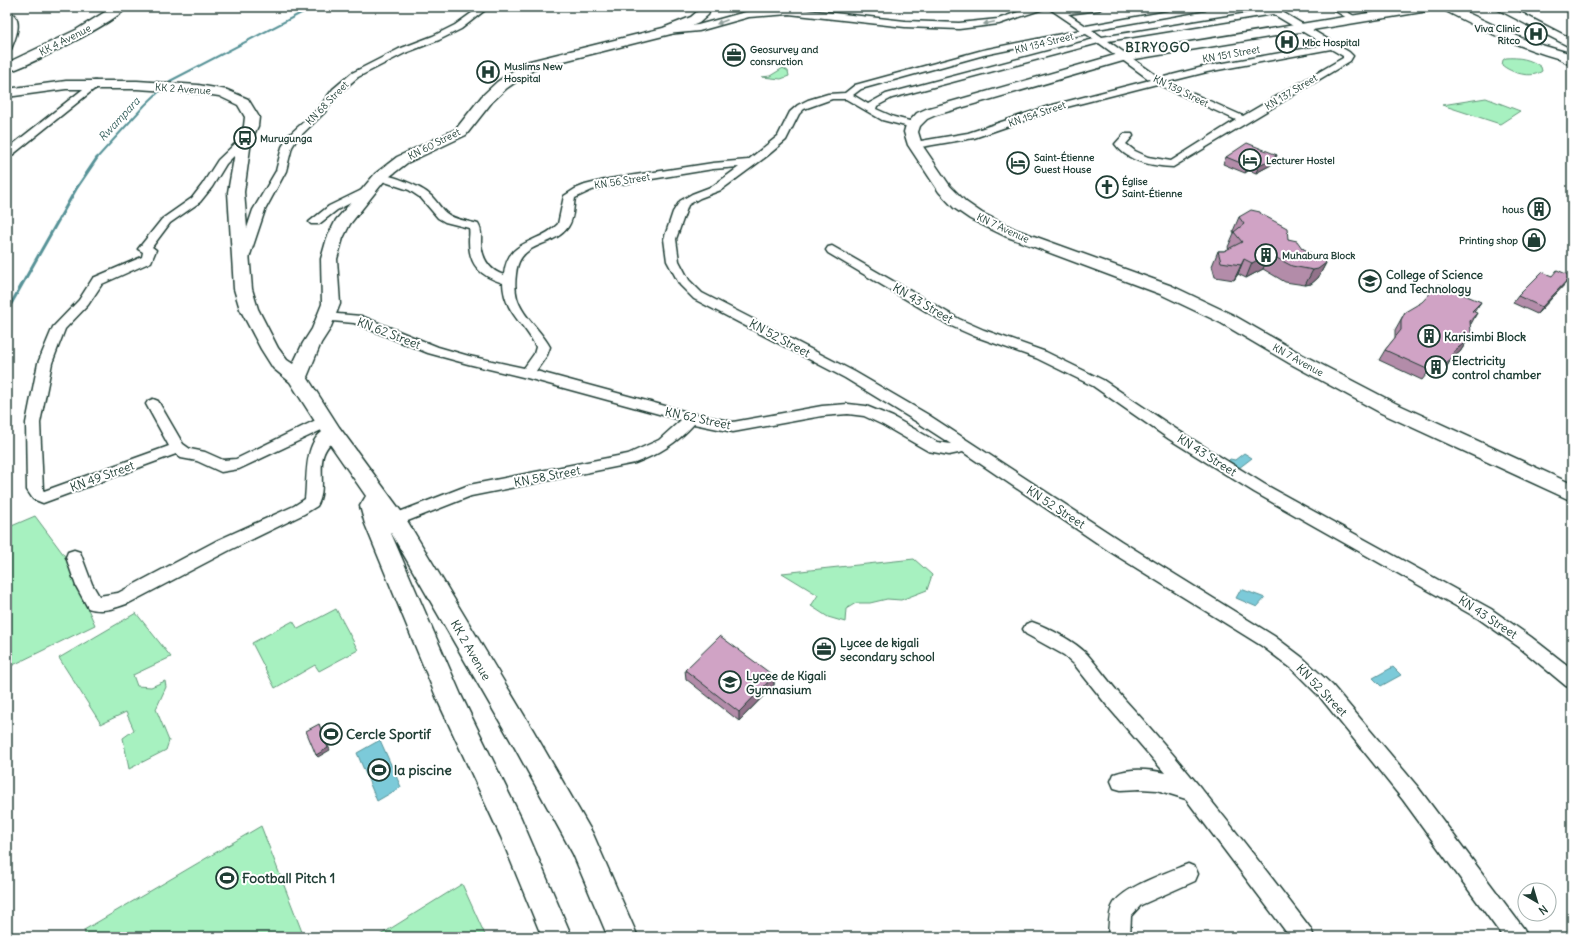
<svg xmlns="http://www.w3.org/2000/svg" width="1579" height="944" font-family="Delius,sans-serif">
	<rect width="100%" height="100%" fill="#fff"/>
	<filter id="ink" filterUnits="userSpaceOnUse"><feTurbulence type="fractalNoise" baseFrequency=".025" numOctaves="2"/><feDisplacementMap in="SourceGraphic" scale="8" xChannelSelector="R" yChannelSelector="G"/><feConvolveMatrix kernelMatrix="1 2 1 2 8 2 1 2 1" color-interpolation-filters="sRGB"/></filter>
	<g filter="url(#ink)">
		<!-- green -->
		<path fill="#a7f1c0" stroke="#63977a" d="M 1506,58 C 1519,57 1531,59 1541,67 L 1542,71 C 1532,79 1511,73 1502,65 L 1503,60 Z
			M 783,68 L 788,71 L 789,76 L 781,79 L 762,77 L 770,76 Z
			M 1486,98 L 1520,111 L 1500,124 L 1442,105 Z
			M 35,516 L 64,555 L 95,625 L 7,668 L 7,528 Z
			M 914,559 L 932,575 L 927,590 L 901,600 L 887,599 L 870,603 L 856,603 L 846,609 L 845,622 L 828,617 L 811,606 L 818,595 L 782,573 Z
			M 336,609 L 358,650 L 319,671 L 315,665 L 275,688 L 252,643 L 293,621 L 298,629 Z
			M 136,613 L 171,657 L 133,675 L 137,686 L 151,687 L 165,681 L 166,687 L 156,709 L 169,741 L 166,750 L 129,769 L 123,738 L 134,730 L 126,712 L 101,724 L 59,658 Z
			M 261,826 L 304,937 L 86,937 L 84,930 Z
			M 462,884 L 486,937 L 377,937 Z"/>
		<!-- water -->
		<path fill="#7bcad9" stroke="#569297" d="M 1244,453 L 1252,458 L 1239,468 L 1227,462 L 1230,459 L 1235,460 Z
			M 1241,589 L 1265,598 L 1257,607 L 1236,598 Z
			M 1393,667 L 1401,675 L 1381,686 L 1373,678 Z
			M 380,740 L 401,787 L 377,801 L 357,753 Z"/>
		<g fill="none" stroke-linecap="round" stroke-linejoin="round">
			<!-- stream-far1 -->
			<path stroke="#569297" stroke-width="2" d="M 96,159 L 145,105 L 170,81 L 307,10 L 310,7"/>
			<!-- stream -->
			<path stroke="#569297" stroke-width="3" d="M 7,311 L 76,189 L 97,158"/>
			<!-- street casing -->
			<g stroke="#1f3d34" stroke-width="3">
				<path id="street" d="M 480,7 L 489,7 L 461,29 L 439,40 L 405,53 L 358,77 L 339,93 L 324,113 L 297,139 L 292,147 L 286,171 L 265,210 L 248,261 L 246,264 L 238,264 L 236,261 L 253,210 L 276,171 L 282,147 L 289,135 L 318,109 L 333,89 L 352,73 L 399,49 L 433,36 L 455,25 Z
					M 1032,7 L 1044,7 L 1043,9 L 999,24 L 959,29 L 905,27 L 789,14 L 749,17 L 699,31 L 667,34 L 663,31 L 667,28 L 698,25 L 749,11 L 789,8 L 905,21 L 959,23 L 998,19 Z
					M 1047,7 L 1057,7 L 1062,10 L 1083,7 L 1103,7 L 1099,10 L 1068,14 L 1086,26 L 1191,7 L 1209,7 L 1205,10 L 1092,30 L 1102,37 L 1266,10 L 1264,7 L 1274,7 L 1349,52 L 1353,56 L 1350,61 L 1173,167 C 1152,166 1128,162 1115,144 L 1124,134 L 1132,134 L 1133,136 L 1126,144 L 1135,151 L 1148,157 L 1171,161 L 1236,120 L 1157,84 L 1055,110 L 974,138 L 915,148 L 910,145 L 915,142 L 968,133 L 1049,106 L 1150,80 L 1099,43 L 892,98 L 877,106 L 876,109 L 894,117 L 917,123 L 918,125 L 913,128 L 882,120 L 846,99 L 832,99 L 804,109 L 799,114 L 786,140 L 767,156 L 721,190 L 700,198 L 688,205 L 676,239 L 679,261 L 689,280 L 702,293 L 855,372 L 927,414 L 1121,541 L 1274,636 L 1303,658 L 1332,685 L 1417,786 L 1524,929 L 1527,937 L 1503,937 L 1403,800 L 1320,697 L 1291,668 L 1262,646 L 1109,551 L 963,452 L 949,455 L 928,451 L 883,425 L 864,416 L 848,414 L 822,416 L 733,432 L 694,424 C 677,443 659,454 635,463 L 471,496 L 395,526 L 389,524 L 387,520 L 389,516 L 469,485 L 628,454 L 659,440 L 681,420 L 527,378 L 468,364 L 428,353 L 354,323 L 321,320 L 320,317 L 321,314 L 326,313 L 361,316 L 438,347 L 469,356 L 524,368 L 534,354 L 536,347 C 525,323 504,313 503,283 C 481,276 469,266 469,241 C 469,236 470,233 469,228 L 445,222 L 438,218 L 421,198 L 409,190 L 376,179 L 375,177 L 376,175 C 387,172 422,187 430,195 C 436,200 440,208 446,213 C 454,220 468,221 478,224 C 482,230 481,235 481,242 C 482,258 488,270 504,275 C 507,238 538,245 558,224 L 564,196 L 575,189 L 585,185 L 609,179 L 713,163 L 748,160 L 778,136 L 790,112 L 798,105 L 808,100 L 828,94 L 845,93 L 855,85 L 983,50 L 1081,30 ZM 1273,14 L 1325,45 L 1207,66 L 1160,78 L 1108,41 ZM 1086,34 L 1094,39 L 886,94 L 868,104 L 853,95 L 861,89 L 984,55 ZM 1331,49 L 1343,56 L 1343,58 L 1243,116 L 1167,82 L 1207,72 ZM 739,167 L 713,186 L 692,194 L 680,201 L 673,212 L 664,239 L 667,261 L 680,285 L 694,299 L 845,378 L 917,422 L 951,444 L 937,442 L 893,417 L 866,406 L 848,404 L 822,406 L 733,422 L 691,413 L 536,371 L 547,355 L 550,347 C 541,330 522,316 517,298 C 515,291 515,282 516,274 C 519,240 552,249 568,227 C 574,219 573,208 575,198 L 592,190 L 609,186 L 713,169 Z
					M 1329,7 L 1339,7 L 1359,19 L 1358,21 L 1352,21 Z
					M 7,11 C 25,17 16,37 11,49 L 7,52 L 7,37 L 9,25 Z
					M 1560,53 L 1572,59 L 1572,66 L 1557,58 L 1555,56 L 1557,54 Z
					M 95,81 L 98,82 L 100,84 L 98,86 L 11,156 L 7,157 L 7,149 L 92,82 Z
					M 244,138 L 249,141 L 226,164 L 212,187 L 200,202 L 170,223 L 152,247 L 156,250 L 151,262 L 102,284 L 88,305 L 65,329 L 52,363 L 40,423 L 43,490 L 44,491 L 169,446 L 146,404 L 148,401 L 153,399 L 158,401 L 183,444 L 190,449 L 205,452 L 223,460 L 236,459 L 320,418 L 325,417 L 330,418 L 332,422 L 330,426 L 239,469 L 221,472 L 197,461 L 181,458 L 176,454 L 43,503 L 33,499 L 27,490 L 26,423 L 38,363 L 53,327 L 79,300 L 93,278 L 142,257 L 143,252 L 138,249 L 162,219 L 192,198 L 202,185 L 218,160 L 240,139 Z
					M 368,187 L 373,190 L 372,192 L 337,210 L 319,224 L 311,224 L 309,222 L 329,206 Z
					M 832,246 L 959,319 L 984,330 L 1046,352 L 1103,380 L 1179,431 L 1264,484 L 1491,609 L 1531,637 L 1572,669 L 1572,688 L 1566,686 L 1519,647 L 1479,619 L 1254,492 L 1169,439 L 1093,386 L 1036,358 L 974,336 L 949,325 L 828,253 L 826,250 L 828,247 Z
					M 332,427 L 337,428 L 339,432 C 334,441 326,445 323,456 C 319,472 326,491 317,506 L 304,514 L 230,550 L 129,603 C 116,608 102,613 88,608 L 76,586 L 66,557 L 68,552 L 74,550 L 80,552 L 92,584 L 99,596 L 118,593 L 218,540 L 294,506 L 305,499 C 308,476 302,436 332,427 Z
					M 1032,622 C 1049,628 1074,641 1087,654 C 1100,669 1112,686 1125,700 C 1192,773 1251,851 1311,929 L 1314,937 L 1290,937 L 1186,799 L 1157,790 L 1140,789 L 1121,790 L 1114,788 L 1111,781 L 1114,774 C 1130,768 1148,769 1165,773 L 1109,708 L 1074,664 L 1064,655 L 1026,634 L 1023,629 L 1026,624 Z
					M 1188,864 L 1195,867 L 1198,874 L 1195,881 L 1141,905 L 1131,916 L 1130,937 L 1108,937 C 1109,927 1108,912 1114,903 C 1126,886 1168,872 1188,864 Z"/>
			</g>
			<!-- secondary casing -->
			<g stroke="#1f3d34" stroke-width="3">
				<path id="secondary" d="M 113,7 L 127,7 C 116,22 27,67 7,72 L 7,63 L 76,30 Z
					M 699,7 L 711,7 L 708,15 L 699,23 L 671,34 L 536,68 L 507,88 L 492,102 L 466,135 L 407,163 L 385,180 L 350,224 L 343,238 L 337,259 L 340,304 L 330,329 L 321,343 L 307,377 L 339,427 L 403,514 L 533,730 L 593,834 L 638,937 L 608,937 L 573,854 L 515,748 L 390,531 L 461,695 L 521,818 L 572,937 L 542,937 L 501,837 L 437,699 L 365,524 L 360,506 L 366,496 L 325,437 L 290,382 L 273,368 L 261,349 L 240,309 L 234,289 L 228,192 L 237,141 L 244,126 L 245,117 L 238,105 L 219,96 L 198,93 L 137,89 L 66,89 L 7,97 L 7,89 L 66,81 L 137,81 L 198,85 L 227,90 L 248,99 L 259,117 L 258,126 L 251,141 L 244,192 L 252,289 L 258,309 L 278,348 L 287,360 L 293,364 L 303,343 L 312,329 L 322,304 L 321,259 L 327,238 L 336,220 L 375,174 L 397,157 L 456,129 L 482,96 L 497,82 L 526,62 L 663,28 L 691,17 L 698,11 Z
					M 1406,7 L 1434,7 L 1432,9 L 1428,11 L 1123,61 L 936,115 L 927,119 L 920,126 L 918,132 L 922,145 L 950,186 L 966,202 L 982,213 L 1017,230 L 1172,286 L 1233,315 L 1303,355 L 1395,403 L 1572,484 L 1572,501 L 1381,413 L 1289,363 L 1221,323 L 1160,294 L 1005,236 L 970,219 L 954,208 L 939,192 L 908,145 L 904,132 L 906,125 L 917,113 L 926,109 L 1122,53 Z
					M 1440,7 L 1455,7 L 1528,41 L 1572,54 L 1572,62 C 1526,51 1484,31 1442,9 Z
					M 1495,7 L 1510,7 L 1572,39 L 1572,48 L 1497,9 Z"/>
			</g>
			<!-- street -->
			<use href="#street" fill="#fff" fill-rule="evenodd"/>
			<!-- secondary -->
			<use href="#secondary" fill="#fff" fill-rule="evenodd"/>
		</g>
		<!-- wall -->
		<path fill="#b38ca9" stroke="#1f3d34" d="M 1277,155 L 1273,162 L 1272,163 L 1271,165 L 1256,173 L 1249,170 L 1245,173 L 1223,164 L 1226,157 Z
			M 1261,214 L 1288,239 L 1326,263 L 1318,278 L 1311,284 L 1305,285 L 1285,282 L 1263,269 L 1246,278 L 1238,274 L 1234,280 L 1215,277 L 1212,266 L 1218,251 L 1224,251 L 1229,249 L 1228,247 L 1234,233 L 1233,231 L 1239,217 Z
			M 1552,276 L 1566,283 L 1537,314 L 1513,303 L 1518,296 Z
			M 1481,302 L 1474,312 L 1470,324 L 1467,341 L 1460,352 L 1453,357 L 1445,369 L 1439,373 L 1430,370 L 1422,380 L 1379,360 L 1385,350 L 1395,338 L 1395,330 L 1405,312 Z
			M 685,670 L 774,676 L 774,685 L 739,721 L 686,679 Z"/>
		<!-- shaded-wall -->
		<path fill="#92728a" stroke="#1f3d34" d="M 1277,155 L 1273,162 L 1272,163 L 1271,165 L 1256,173 L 1259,165 Z
			M 1252,163 L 1249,170 L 1245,173 L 1248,166 Z
			M 1269,254 L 1263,269 L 1246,278 L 1252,263 Z
			M 1244,259 L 1238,274 L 1234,280 L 1241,265 Z
			M 1326,263 L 1318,278 L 1311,284 L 1305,285 L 1313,270 Z
			M 1571,276 L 1566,283 L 1537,314 L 1542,307 Z
			M 1481,302 L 1474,312 L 1472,311 Z
			M 1477,313 L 1471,324 L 1463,332 L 1470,321 Z
			M 1467,341 L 1460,352 L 1448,361 L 1454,351 Z
			M 1452,358 L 1445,369 L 1439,373 L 1446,363 Z
			M 774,676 L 774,685 L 739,721 L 739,712 Z
			M 319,724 L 320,727 L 330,750 L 318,757 L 316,755 Z"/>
		<!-- building -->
		<path fill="#d0a3c5" stroke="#1f3d34" d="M 1247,143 L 1277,155 L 1273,157 L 1274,158 L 1259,165 L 1252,163 L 1248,166 L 1226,157 Z
			M 1251,210 L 1260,212 L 1261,214 L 1287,228 L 1288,239 L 1297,241 L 1302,248 L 1314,255 L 1322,256 L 1326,263 L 1318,269 L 1313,270 L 1292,266 L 1269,254 L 1252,263 L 1244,259 L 1241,265 L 1221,262 L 1218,251 L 1224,251 L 1242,242 L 1234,232 L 1244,224 L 1239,217 Z
			M 1557,270 L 1571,276 L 1542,307 L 1518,296 L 1542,272 L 1552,276 Z
			M 1439,284 L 1481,302 L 1472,311 L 1477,313 L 1470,321 L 1471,333 L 1467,341 L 1454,351 L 1452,358 L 1446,363 L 1437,359 L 1429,370 L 1385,350 L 1401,330 L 1401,320 L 1405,312 L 1422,302 Z
			M 720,636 L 774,676 L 739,712 L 685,670 Z
			M 319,724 L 328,748 L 316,755 L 306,731 Z"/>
		<!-- one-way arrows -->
		<defs><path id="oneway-solid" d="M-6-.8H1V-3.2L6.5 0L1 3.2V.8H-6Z"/></defs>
		<g fill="#8f9e9a">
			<use href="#oneway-solid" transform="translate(722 22) rotate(159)"/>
			<use href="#oneway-solid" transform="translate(989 23) rotate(168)"/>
		</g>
	</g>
	<!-- icons -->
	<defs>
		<g id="hospital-ring" transform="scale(1.15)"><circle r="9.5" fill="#fff" stroke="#1f3d34" stroke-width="1.5"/><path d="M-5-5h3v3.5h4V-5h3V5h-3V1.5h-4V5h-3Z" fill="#1f3d34"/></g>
		<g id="office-ring" transform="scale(1.15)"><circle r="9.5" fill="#fff" stroke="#1f3d34" stroke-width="1.5"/><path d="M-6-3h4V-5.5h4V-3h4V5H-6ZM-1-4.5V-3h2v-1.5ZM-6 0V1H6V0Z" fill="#1f3d34"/></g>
		<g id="bus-ring" transform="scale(1.15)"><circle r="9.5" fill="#fff" stroke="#1f3d34" stroke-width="1.5"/><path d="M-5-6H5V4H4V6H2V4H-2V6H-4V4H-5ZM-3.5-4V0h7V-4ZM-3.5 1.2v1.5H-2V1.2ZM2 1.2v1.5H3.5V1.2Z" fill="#1f3d34"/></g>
		<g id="hotel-ring" transform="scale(1.15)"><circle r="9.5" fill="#fff" stroke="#1f3d34" stroke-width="1.5"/><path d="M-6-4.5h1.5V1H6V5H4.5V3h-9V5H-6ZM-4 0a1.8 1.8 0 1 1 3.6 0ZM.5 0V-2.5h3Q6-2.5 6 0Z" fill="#1f3d34"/></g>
		<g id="church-ring" transform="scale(1.15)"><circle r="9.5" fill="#fff" stroke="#1f3d34" stroke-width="1.5"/><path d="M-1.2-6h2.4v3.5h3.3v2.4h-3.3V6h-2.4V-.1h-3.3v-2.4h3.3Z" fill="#1f3d34"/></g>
		<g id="building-ring" transform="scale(1.15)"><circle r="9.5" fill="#fff" stroke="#1f3d34" stroke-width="1.5"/><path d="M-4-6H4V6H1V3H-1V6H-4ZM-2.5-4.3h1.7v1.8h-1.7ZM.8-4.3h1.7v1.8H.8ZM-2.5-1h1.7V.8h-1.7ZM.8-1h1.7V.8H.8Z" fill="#1f3d34"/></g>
		<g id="shop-ring" transform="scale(1.15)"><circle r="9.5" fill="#fff" stroke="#1f3d34" stroke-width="1.5"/><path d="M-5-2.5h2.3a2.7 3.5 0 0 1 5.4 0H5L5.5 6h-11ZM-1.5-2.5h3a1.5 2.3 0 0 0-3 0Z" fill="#1f3d34"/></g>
		<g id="university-ring" transform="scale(1.15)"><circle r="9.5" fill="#fff" stroke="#1f3d34" stroke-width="1.5"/><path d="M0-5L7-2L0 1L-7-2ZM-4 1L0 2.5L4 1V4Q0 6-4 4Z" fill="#1f3d34"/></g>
		<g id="school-ring" transform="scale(1.15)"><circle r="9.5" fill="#fff" stroke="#1f3d34" stroke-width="1.5"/><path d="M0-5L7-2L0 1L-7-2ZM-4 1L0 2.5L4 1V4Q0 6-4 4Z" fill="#1f3d34"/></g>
		<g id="stadium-ring" transform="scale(1.15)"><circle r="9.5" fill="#fff" stroke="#1f3d34" stroke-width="1.5"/><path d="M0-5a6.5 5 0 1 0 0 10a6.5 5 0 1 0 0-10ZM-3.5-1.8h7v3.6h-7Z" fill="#1f3d34"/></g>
	</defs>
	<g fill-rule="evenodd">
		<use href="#hospital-ring" x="1536" y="34"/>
		<use href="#hospital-ring" x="1287" y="42"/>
		<use href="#office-ring" x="734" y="55"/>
		<use href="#hospital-ring" x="488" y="72"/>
		<use href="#bus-ring" x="245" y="138"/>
		<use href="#hotel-ring" x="1250" y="160"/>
		<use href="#hotel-ring" x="1018" y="163"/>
		<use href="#church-ring" x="1107" y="187"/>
		<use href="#building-ring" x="1539" y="209"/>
		<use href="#shop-ring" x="1534" y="240"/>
		<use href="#building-ring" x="1266" y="255"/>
		<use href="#university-ring" x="1370" y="281"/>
		<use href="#building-ring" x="1429" y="336"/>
		<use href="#building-ring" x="1436" y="367"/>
		<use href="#office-ring" x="824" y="649"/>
		<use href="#school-ring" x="730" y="682"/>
		<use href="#stadium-ring" x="331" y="734"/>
		<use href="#stadium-ring" x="379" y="770"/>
		<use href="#stadium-ring" x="227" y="878"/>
	</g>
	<g text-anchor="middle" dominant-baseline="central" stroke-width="4" stroke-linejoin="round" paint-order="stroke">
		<!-- far-poi labels -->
		<g font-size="10" font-weight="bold" fill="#1f3d34" stroke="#fff" text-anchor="start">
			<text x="1520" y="28" text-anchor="end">Viva Clinic<tspan x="1520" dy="12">Ritco</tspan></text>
			<text x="1302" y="42">Mbc Hospital</text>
			<text x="750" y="49">Geosurvey and<tspan x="750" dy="12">consruction</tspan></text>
			<text x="504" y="66">Muslims New<tspan x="504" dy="12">Hospital</tspan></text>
			<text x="260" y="138">Murugunga</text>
			<text x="1034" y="157">Saint-Étienne<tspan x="1034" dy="12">Guest House</tspan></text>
			<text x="1266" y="160">Lecturer Hostel</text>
			<text x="1122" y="181">Église<tspan x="1122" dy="12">Saint-Étienne</tspan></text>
			<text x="1524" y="209" text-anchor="end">hous</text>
			<text x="1518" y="240" text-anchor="end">Printing shop</text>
			<text x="1282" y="255">Muhabura Block</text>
		</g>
		<!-- far-street labels -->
		<g font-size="10" fill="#1f3d34" stroke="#fff">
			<text transform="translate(65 40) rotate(-27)">KK 4 Avenue</text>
			<text transform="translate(1044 43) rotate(-14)">KN 134 Street</text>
			<text transform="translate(1231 54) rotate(-10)">KN 151 Street</text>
			<text transform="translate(183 89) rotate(4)">KK 2 Avenue</text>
			<text transform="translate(1181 91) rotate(26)">KN 139 Street</text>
			<text transform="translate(1291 92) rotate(-31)">KN 137 Street</text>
			<text transform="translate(327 103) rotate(-46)">KN 68 Street</text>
			<text transform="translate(1037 114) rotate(-19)">KN 154 Street</text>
			<text transform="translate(434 144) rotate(-27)">KN 60 Street</text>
			<text transform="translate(622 181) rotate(-9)">KN 56 Street</text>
			<text transform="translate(1003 228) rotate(25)">KN 7 Avenue</text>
			<text transform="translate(1298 360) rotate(29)">KN 7 Avenue</text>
		</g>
		<!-- far-water labels -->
		<g font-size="11" font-style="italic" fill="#36605d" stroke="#fff">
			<text transform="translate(119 119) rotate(-47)">Rwampara</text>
		</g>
		<!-- poi labels -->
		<g font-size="12" font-weight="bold" fill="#1f3d34" stroke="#fff" text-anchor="start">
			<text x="1386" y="274">College of Science<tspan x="1386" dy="14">and Technology</tspan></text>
			<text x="1444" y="336">Karisimbi Block</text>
			<text x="1452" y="360">Electricity<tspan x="1452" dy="14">control chamber</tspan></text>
			<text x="840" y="642">Lycee de kigali<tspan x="840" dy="14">secondary school</tspan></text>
			<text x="746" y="675">Lycee de Kigali<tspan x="746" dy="14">Gymnasium</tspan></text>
		</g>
		<!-- street labels -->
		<g font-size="12" fill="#1f3d34" stroke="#fff">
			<text transform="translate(923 303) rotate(30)">KN 43 Street</text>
			<text transform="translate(389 333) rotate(21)">KN 62 Street</text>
			<text transform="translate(780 338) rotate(28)">KN 52 Street</text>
			<text transform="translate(698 418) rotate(12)">KN 62 Street</text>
			<text transform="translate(1207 455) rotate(32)">KN 43 Street</text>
			<text transform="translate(102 476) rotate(-20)">KN 49 Street</text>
			<text transform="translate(547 476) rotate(-11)">KN 58 Street</text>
			<text transform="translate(1056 507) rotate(33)">KN 52 Street</text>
			<text transform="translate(1488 617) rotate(33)">KN 43 Street</text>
			<text transform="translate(471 650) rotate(60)">KK 2 Avenue</text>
			<text transform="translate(1322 690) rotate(46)">KN 52 Street</text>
		</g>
		<!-- far-district labels -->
		<g font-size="13" font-weight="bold" letter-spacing="1" fill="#1f3d34" stroke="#fff">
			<text x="1158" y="47">BIRYOGO</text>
		</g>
		<!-- near-poi labels -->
		<g font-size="14" font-weight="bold" fill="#1f3d34" stroke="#fff" text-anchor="start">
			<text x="346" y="734">Cercle Sportif</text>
			<text x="394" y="770">la piscine</text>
			<text x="242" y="878">Football Pitch 1</text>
		</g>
	</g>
	<!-- margin -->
	<rect width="1579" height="944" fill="none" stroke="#fff" stroke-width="24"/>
	<rect x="12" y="12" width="1555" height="920" fill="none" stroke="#1f3d34" stroke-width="1.5" filter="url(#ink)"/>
	<!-- north arrow -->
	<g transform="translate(1537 902) rotate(142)"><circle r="19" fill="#ffffff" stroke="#a5b1ae"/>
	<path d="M0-3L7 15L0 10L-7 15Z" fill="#1f3d34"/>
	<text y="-6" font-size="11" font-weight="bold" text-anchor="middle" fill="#1f3d34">N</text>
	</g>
</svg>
